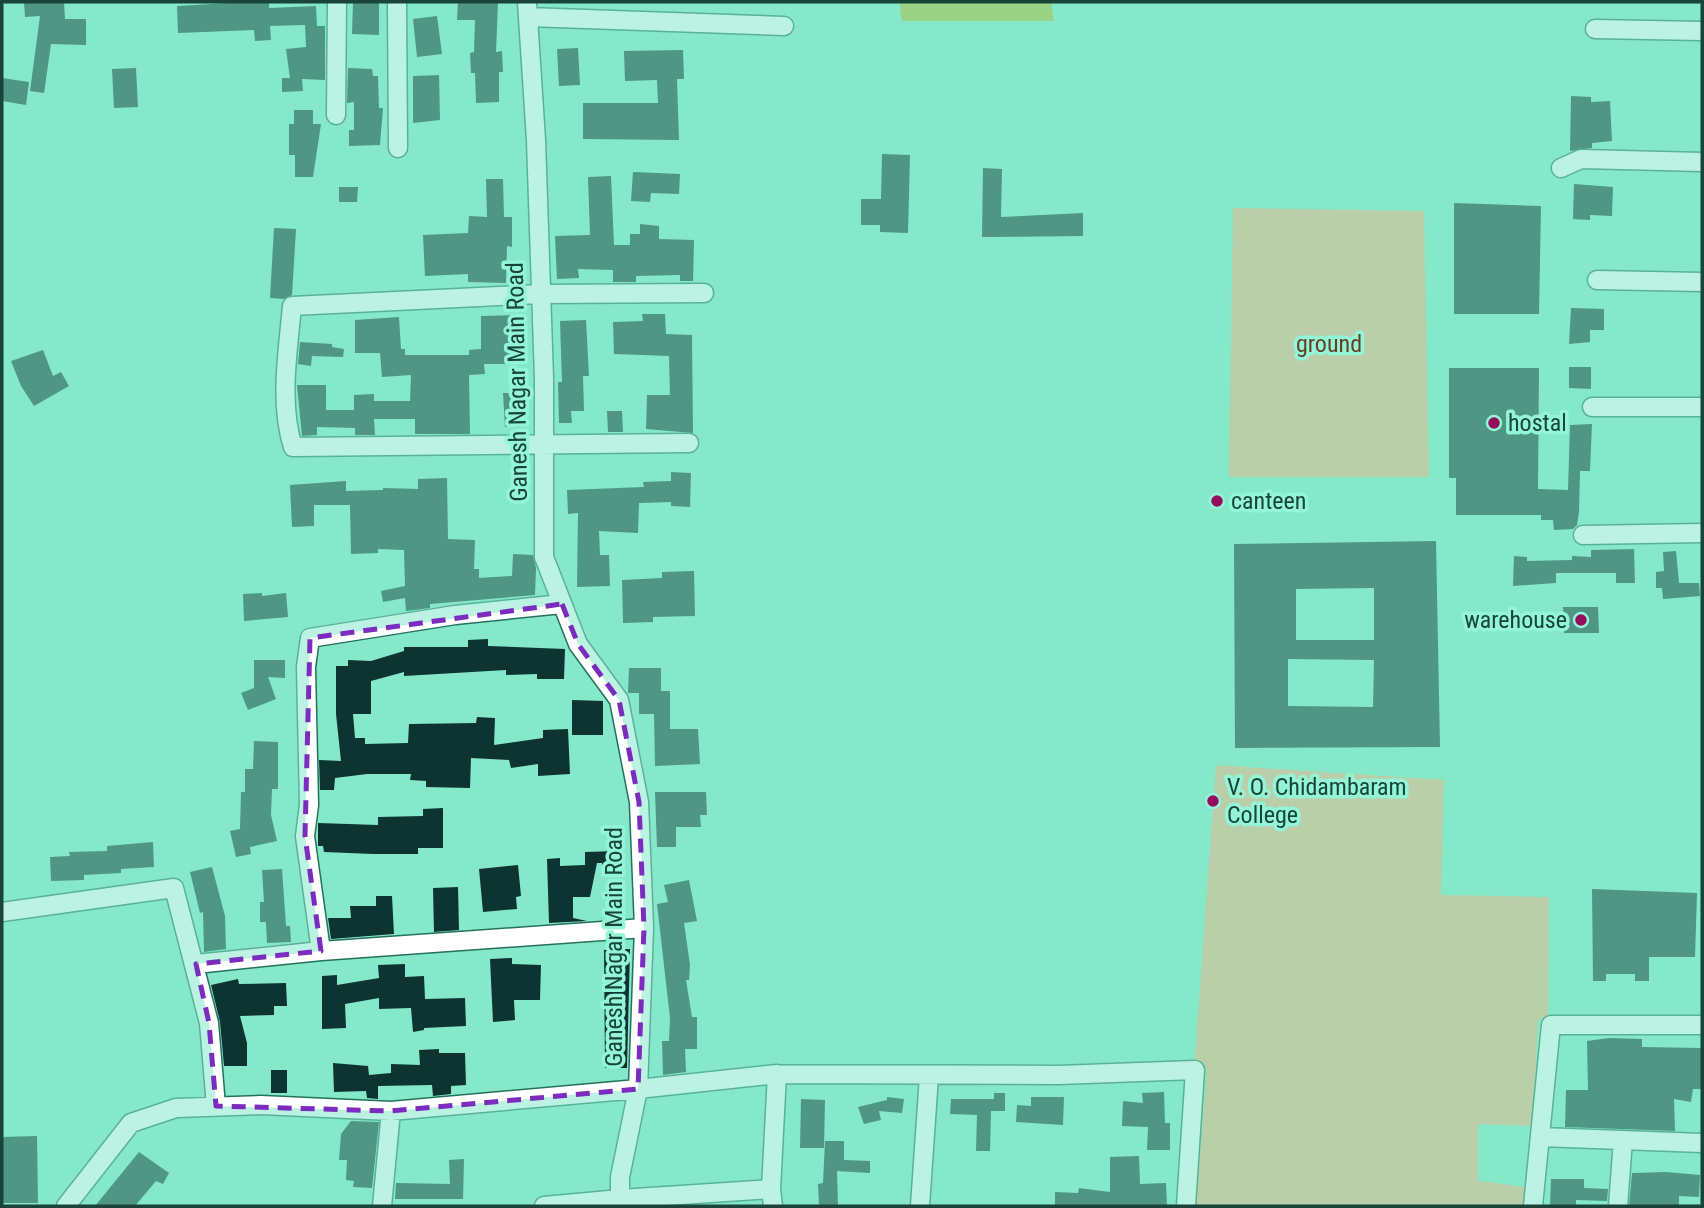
<svg xmlns="http://www.w3.org/2000/svg" width="1704" height="1208" font-family="'Roboto Condensed',sans-serif">
	<rect width="100%" height="100%" fill="#85e8c9"/>
	<!-- green -->
	<path fill="#f9af84" d="M 1233,208 L 1424,211 L 1429,477 L 1229,477 Z
		M 1216,765 L 1444,780 L 1441,895 L 1549,897 L 1548,1017 L 1538,1020 L 1533,1126 L 1478,1124 L 1478,1181 L 1526,1187 L 1524,1206 L 1196,1206 L 1207,1069 L 1195,1058 Z"/>
	<!-- water -->
	<path fill="#b6bb33" d="M 899,2 L 1051,2 L 1054,21 L 902,21 Z"/>
	<!-- building -->
	<path fill="#0e3432" fill-rule="evenodd" d="M 24,2 L 64,2 L 65,19 L 86,19 L 86,45 L 51,44 L 44,93 L 30,91 L 40,16 L 25,17 Z
		M 246,2 L 269,2 L 269,8 L 316,6 L 317,26 L 325,26 L 325,80 L 302,79 L 303,91 L 282,92 L 282,78 L 290,78 L 286,49 L 306,47 L 305,25 L 270,26 L 271,40 L 255,41 L 254,30 L 178,33 L 177,6 Z
		M 353,2 L 379,2 L 379,35 L 352,34 Z
		M 458,2 L 498,3 L 496,52 L 502,51 L 503,72 L 499,72 L 499,102 L 476,103 L 475,73 L 471,73 L 470,53 L 474,52 L 475,20 L 457,20 Z
		M 437,16 L 442,54 L 417,57 L 413,19 Z
		M 578,48 L 580,85 L 559,86 L 557,49 Z
		M 683,50 L 684,79 L 677,79 L 679,140 L 583,139 L 583,103 L 658,103 L 657,80 L 625,81 L 624,51 Z
		M 136,68 L 138,107 L 114,108 L 112,69 Z
		M 348,68 L 372,69 L 373,76 L 378,76 L 379,108 L 383,108 L 380,145 L 349,146 L 349,130 L 354,130 L 354,102 L 347,103 Z
		M 439,75 L 440,120 L 413,123 L 413,76 Z
		M 2,78 L 29,82 L 26,105 L 2,101 Z
		M 1571,96 L 1591,97 L 1591,102 L 1610,101 L 1612,141 L 1592,143 L 1592,148 L 1570,151 Z
		M 294,110 L 313,110 L 313,124 L 321,124 L 313,177 L 295,177 L 295,155 L 289,155 L 289,124 L 294,124 Z
		M 882,154 L 910,155 L 908,233 L 880,232 L 880,225 L 861,225 L 861,199 L 881,199 Z
		M 983,168 L 1002,169 L 1001,217 L 1083,213 L 1083,236 L 982,237 Z
		M 633,172 L 680,174 L 679,194 L 651,193 L 650,202 L 631,201 Z
		M 611,176 L 614,245 L 630,245 L 630,234 L 640,234 L 640,224 L 659,226 L 659,239 L 694,240 L 693,281 L 680,281 L 680,275 L 636,276 L 636,282 L 613,282 L 613,270 L 578,269 L 579,278 L 557,279 L 555,236 L 590,235 L 588,177 Z
		M 486,179 L 503,179 L 504,217 L 512,217 L 512,247 L 507,246 L 506,283 L 468,282 L 468,274 L 425,276 L 423,235 L 468,233 L 469,216 L 487,217 Z
		M 1574,184 L 1613,187 L 1612,216 L 1590,215 L 1590,220 L 1573,219 Z
		M 339,187 L 358,187 L 357,202 L 339,202 Z
		M 1454,203 L 1541,206 L 1539,314 L 1454,314 Z
		M 274,228 L 296,229 L 292,295 L 284,299 L 270,298 Z
		M 1571,308 L 1604,309 L 1604,330 L 1590,330 L 1590,342 L 1569,344 Z
		M 642,314 L 665,314 L 666,334 L 692,335 L 693,433 L 646,429 L 647,395 L 670,395 L 669,356 L 614,354 L 613,322 L 643,321 Z
		M 520,315 L 520,364 L 484,364 L 485,374 L 469,375 L 470,434 L 415,434 L 415,419 L 374,419 L 375,435 L 355,435 L 355,428 L 317,427 L 317,435 L 302,436 L 297,385 L 326,385 L 326,410 L 354,410 L 354,395 L 374,394 L 374,401 L 410,401 L 411,375 L 382,377 L 380,353 L 355,353 L 355,320 L 399,317 L 401,349 L 405,349 L 405,355 L 469,355 L 469,350 L 481,349 L 481,316 Z
		M 586,320 L 589,376 L 583,376 L 584,411 L 571,411 L 572,423 L 559,423 L 558,382 L 562,382 L 560,321 Z
		M 300,342 L 332,344 L 332,347 L 344,349 L 343,357 L 312,356 L 311,366 L 298,364 Z
		M 43,350 L 53,376 L 61,372 L 69,386 L 34,406 L 21,386 L 11,361 Z
		M 1569,367 L 1591,367 L 1591,389 L 1569,388 Z
		M 1449,368 L 1539,368 L 1538,489 L 1568,490 L 1570,425 L 1592,424 L 1590,471 L 1580,471 L 1579,512 L 1577,525 L 1573,529 L 1554,530 L 1553,520 L 1541,520 L 1541,515 L 1456,515 L 1456,478 L 1449,478 Z
		M 503,393 L 522,393 L 524,427 L 505,427 Z
		M 607,411 L 622,411 L 623,432 L 608,432 Z
		M 671,472 L 691,473 L 690,507 L 671,506 L 671,502 L 639,503 L 638,533 L 599,531 L 600,555 L 609,555 L 610,586 L 577,587 L 578,513 L 568,514 L 567,490 L 644,487 L 643,482 L 671,481 Z
		M 447,478 L 448,539 L 475,540 L 474,569 L 479,569 L 479,578 L 512,576 L 513,554 L 533,555 L 536,568 L 535,595 L 430,604 L 430,608 L 406,611 L 405,598 L 383,602 L 381,591 L 405,586 L 404,550 L 378,549 L 378,553 L 351,554 L 350,505 L 314,505 L 314,526 L 292,527 L 290,485 L 346,481 L 346,491 L 383,490 L 383,488 L 418,489 L 418,479 Z
		M 1436,541 L 1440,747 L 1235,748 L 1234,544 ZM 1374,588 L 1374,640 L 1296,640 L 1296,589 ZM 1288,659 L 1374,660 L 1373,707 L 1288,706 Z
		M 1634,549 L 1635,583 L 1616,583 L 1616,573 L 1556,573 L 1556,583 L 1513,586 L 1514,556 L 1527,557 L 1527,561 L 1572,560 L 1572,556 L 1591,557 L 1591,550 Z
		M 1676,551 L 1679,583 L 1699,583 L 1700,596 L 1663,599 L 1662,588 L 1656,588 L 1656,572 L 1664,571 L 1663,552 Z
		M 694,571 L 695,616 L 653,617 L 653,622 L 623,623 L 622,580 L 662,578 L 662,572 Z
		M 262,593 L 262,596 L 286,593 L 288,617 L 244,621 L 243,594 Z
		M 1563,607 L 1598,607 L 1599,633 L 1564,633 Z
		M 488,639 L 488,646 L 565,649 L 564,679 L 537,679 L 537,674 L 506,675 L 506,670 L 404,676 L 404,672 L 371,681 L 371,714 L 353,714 L 355,738 L 365,738 L 365,744 L 408,743 L 409,724 L 476,723 L 477,717 L 495,718 L 494,745 L 543,738 L 543,730 L 568,729 L 570,774 L 538,776 L 538,764 L 511,768 L 509,760 L 471,758 L 470,788 L 426,787 L 426,781 L 410,780 L 411,774 L 367,774 L 335,778 L 334,790 L 320,790 L 319,760 L 341,761 L 336,714 L 336,666 L 348,666 L 348,660 L 371,661 L 404,651 L 404,647 L 468,647 L 468,640 Z
		M 254,660 L 285,660 L 285,678 L 268,677 L 276,699 L 248,710 L 241,693 L 254,688 Z
		M 629,668 L 661,668 L 661,691 L 670,691 L 670,729 L 698,729 L 700,764 L 655,766 L 654,714 L 639,714 L 639,693 L 628,693 Z
		M 572,700 L 603,701 L 603,735 L 572,735 Z
		M 254,741 L 278,742 L 278,789 L 272,789 L 271,815 L 277,841 L 250,847 L 251,854 L 236,857 L 230,831 L 240,829 L 241,792 L 245,792 L 245,769 L 253,769 Z
		M 655,792 L 706,792 L 707,815 L 700,815 L 701,827 L 676,827 L 676,847 L 657,847 Z
		M 443,808 L 443,848 L 418,848 L 418,854 L 373,854 L 324,852 L 323,846 L 318,846 L 318,823 L 378,825 L 378,817 L 423,816 L 423,809 Z
		M 153,842 L 154,867 L 121,869 L 121,873 L 84,875 L 84,880 L 51,881 L 50,857 L 70,856 L 69,852 L 107,851 L 107,846 Z
		M 617,851 L 618,872 L 603,872 L 602,863 L 597,863 L 590,897 L 573,897 L 573,918 L 587,921 L 549,923 L 547,859 L 560,858 L 560,866 L 585,865 L 585,852 Z
		M 518,865 L 521,896 L 516,897 L 517,909 L 483,912 L 479,869 Z
		M 212,867 L 225,916 L 226,949 L 204,952 L 203,912 L 200,913 L 190,872 Z
		M 282,869 L 286,926 L 290,926 L 291,942 L 267,943 L 266,922 L 260,922 L 260,902 L 264,902 L 262,870 Z
		M 689,880 L 697,921 L 684,923 L 690,965 L 689,980 L 686,980 L 692,1017 L 697,1017 L 697,1049 L 685,1049 L 686,1072 L 663,1075 L 662,1041 L 669,1041 L 670,1018 L 657,904 L 668,902 L 664,885 Z
		M 458,887 L 459,930 L 434,932 L 433,888 Z
		M 1592,889 L 1697,893 L 1695,957 L 1649,957 L 1649,981 L 1635,981 L 1635,974 L 1606,974 L 1606,981 L 1593,981 Z
		M 376,896 L 392,896 L 394,934 L 331,939 L 328,918 L 351,918 L 350,906 L 376,906 Z
		M 630,949 L 627,1068 L 605,1068 L 604,950 Z
		M 512,958 L 512,964 L 541,965 L 540,1000 L 514,1000 L 515,1020 L 493,1022 L 490,959 Z
		M 405,964 L 405,977 L 424,976 L 425,999 L 465,998 L 466,1026 L 424,1028 L 424,1030 L 413,1032 L 411,1008 L 379,1009 L 379,998 L 345,1004 L 346,1028 L 322,1029 L 322,976 L 337,975 L 337,985 L 379,978 L 378,965 Z
		M 238,979 L 239,984 L 286,983 L 287,1006 L 274,1006 L 274,1015 L 240,1016 L 247,1043 L 247,1066 L 224,1066 L 220,1022 L 211,985 Z
		M 1609,1038 L 1642,1039 L 1642,1047 L 1702,1048 L 1702,1089 L 1693,1089 L 1691,1102 L 1674,1099 L 1675,1131 L 1565,1127 L 1566,1090 L 1588,1090 L 1587,1041 Z
		M 439,1049 L 439,1053 L 465,1053 L 466,1085 L 451,1086 L 451,1094 L 433,1096 L 432,1085 L 378,1086 L 378,1099 L 367,1098 L 366,1091 L 334,1092 L 333,1063 L 368,1066 L 369,1075 L 391,1073 L 391,1064 L 420,1065 L 419,1050 Z
		M 271,1070 L 287,1070 L 287,1093 L 271,1093 Z
		M 1164,1092 L 1165,1123 L 1170,1123 L 1170,1150 L 1147,1150 L 1148,1127 L 1122,1126 L 1123,1101 L 1143,1103 L 1142,1093 Z
		M 994,1093 L 1005,1093 L 1005,1111 L 991,1111 L 990,1151 L 976,1151 L 977,1115 L 950,1114 L 951,1099 L 994,1099 Z
		M 887,1097 L 904,1099 L 902,1113 L 879,1111 L 881,1120 L 864,1124 L 858,1107 L 887,1100 Z
		M 1031,1097 L 1064,1097 L 1063,1125 L 1016,1122 L 1017,1105 L 1031,1106 Z
		M 801,1099 L 825,1100 L 824,1148 L 800,1148 Z
		M 351,1121 L 379,1122 L 372,1188 L 353,1187 L 354,1181 L 346,1180 L 347,1160 L 339,1160 L 341,1134 Z
		M 37,1136 L 38,1203 L 3,1203 L 2,1137 Z
		M 825,1141 L 844,1141 L 844,1160 L 870,1161 L 870,1173 L 837,1171 L 838,1206 L 819,1206 L 818,1184 L 823,1183 Z
		M 139,1152 L 169,1173 L 163,1184 L 156,1181 L 135,1206 L 95,1206 Z
		M 1139,1156 L 1140,1184 L 1166,1183 L 1167,1206 L 1055,1206 L 1055,1192 L 1078,1193 L 1079,1188 L 1110,1192 L 1110,1157 Z
		M 464,1159 L 463,1199 L 395,1199 L 396,1183 L 450,1184 L 449,1160 Z
		M 1666,1172 L 1700,1175 L 1699,1197 L 1679,1196 L 1679,1206 L 1629,1206 L 1632,1173 Z
		M 1551,1179 L 1584,1179 L 1584,1188 L 1608,1189 L 1607,1201 L 1576,1200 L 1576,1206 L 1550,1206 Z"/>
	<g fill="none" stroke-linecap="round" stroke-linejoin="round">
		<!-- minor casing -->
		<g stroke="#23725d" stroke-width="21">
			<path id="minor" d="M 397,2 L 398,148
				M 528,17 L 784,26
				M 1595,29 L 1702,31
				M 336,115 L 337,2
				M 1561,168 L 1581,159 L 1702,162
				M 1597,280 L 1702,282
				M 1592,407 L 1702,407
				M 689,443 L 293,447 C 279,404 288,350 292,306 L 541,294 L 704,293
				M 1583,535 L 1702,533
				M 2,912 L 174,888 L 209,1023 L 216,1106
				M 321,951 L 305,836 L 309,805 L 306,667 L 310,638 L 455,615 L 562,604
				M 196,964 L 321,951 L 644,928
				M 1540,1137 L 1702,1143
				M 771,1189 L 777,1074
				M 620,1199 L 771,1189 L 773,1206
				M 66,1206 L 131,1123 L 176,1108 L 261,1105 L 391,1111 L 638,1089 L 644,928 L 639,802 L 619,700 L 578,644 L 544,557 L 544,379 L 536,140 L 527,2
				M 382,1206 L 391,1111
				M 544,1206 L 620,1199 L 620,1177 L 638,1089 L 777,1074 L 1058,1075 L 1195,1070 L 1186,1206
				M 920,1206 L 929,1076
				M 1533,1206 L 1551,1025 L 1702,1025
				M 1618,1206 L 1623,1140"/>
		</g>
		<!-- minor -->
		<use href="#minor" stroke="#fff" stroke-width="18"/>
	</g>
	<!-- marked area -->
	<path d="M0 0H1704V1208H0ZM 562,604 L 578,644 L 619,700 L 639,802 L 644,928 L 638,1089 L 391,1111 L 216,1106 L 209,1023 L 196,964 L 321,951 L 305,836 L 310,638 Z" fill="#85e8c9" fill-opacity=".55" fill-rule="evenodd"/>
	<path fill="none" stroke="#7b2cbf" stroke-width="5" stroke-dasharray="14 9" stroke-linejoin="round" d="M 562,604 L 578,644 L 619,700 L 639,802 L 644,928 L 638,1089 L 391,1111 L 216,1106 L 209,1023 L 196,964 L 321,951 L 305,836 L 310,638 Z"/>
	<!-- markers -->
	<g fill="#980c60" stroke="#92f5d6" stroke-width="2.5">
		<circle cx="1494" cy="423" r="7"/>
		<circle cx="1217" cy="501" r="7"/>
		<circle cx="1581" cy="620" r="7"/>
		<circle cx="1213" cy="801" r="7"/>
	</g>
	<g text-anchor="middle" dominant-baseline="central" stroke-width="7" stroke-linejoin="round" paint-order="stroke">
		<!-- park labels -->
		<g font-size="24" fill="#683d21" stroke="#92f5d6">
			<text x="1329" y="344">ground</text>
		</g>
		<!-- street labels -->
		<g font-size="24" fill="#194438" stroke="#92f5d6">
			<text transform="translate(517 382) rotate(-91)">Ganesh Nagar Main Road</text>
			<text transform="translate(614 947) rotate(-90)">Ganesh Nagar Main Road</text>
		</g>
		<!-- poi labels -->
		<g font-size="24" fill="#194438" stroke="#92f5d6" text-anchor="start">
			<text x="1508" y="423">hostal</text>
			<text x="1231" y="501">canteen</text>
			<text x="1567" y="620" text-anchor="end">warehouse</text>
			<text x="1227" y="787">V. O. Chidambaram<tspan x="1227" dy="28">College</tspan></text>
		</g>
	</g>
	<!-- border -->
	<rect width="1704" height="1208" fill="none" stroke="#194438" stroke-width="7"/>
</svg>
